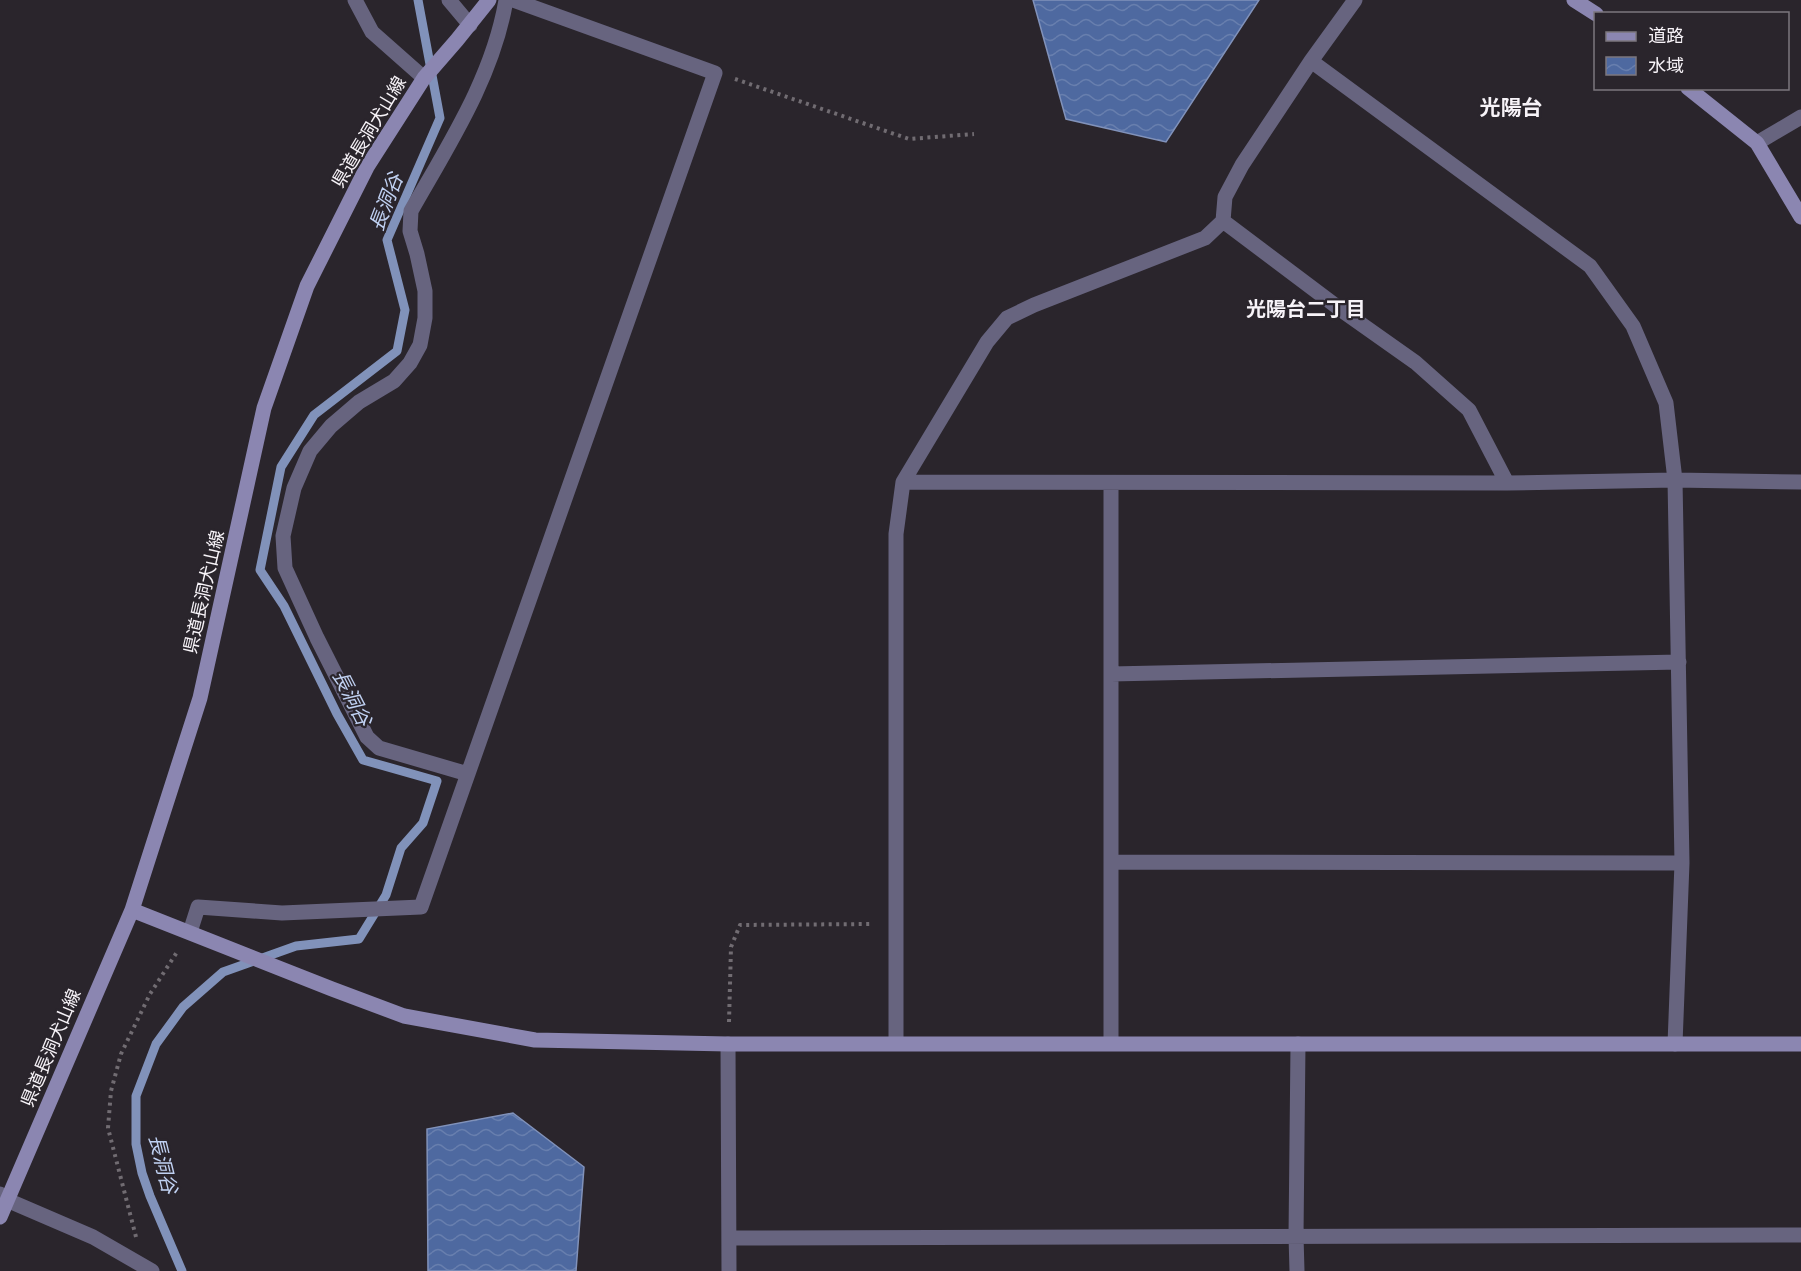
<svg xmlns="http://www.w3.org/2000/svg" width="1801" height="1271" font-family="'Exo 2','Noto Sans JP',sans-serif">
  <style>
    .water { fill: url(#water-waves); stroke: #8192ba; stroke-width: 1.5 }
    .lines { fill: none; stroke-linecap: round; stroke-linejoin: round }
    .stream { stroke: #8192ba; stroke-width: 9 }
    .path { stroke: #716c72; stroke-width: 4; stroke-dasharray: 3 4.5; stroke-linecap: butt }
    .lane { stroke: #67647f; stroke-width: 15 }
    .street { stroke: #67647f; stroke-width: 15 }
    .secondary { stroke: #8b86b1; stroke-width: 15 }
    .labels { text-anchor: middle; stroke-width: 4.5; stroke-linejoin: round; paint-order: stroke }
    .street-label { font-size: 18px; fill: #f7f3f8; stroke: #2a252c }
    .water-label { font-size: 20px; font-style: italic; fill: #c0d1f2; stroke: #2a252c }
    .neighbourhood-label { font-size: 20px; font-weight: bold; fill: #f7f3f8; stroke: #2a252c }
    .quarter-label { font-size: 21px; font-weight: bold; fill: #f7f3f8; stroke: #2a252c }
  </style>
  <defs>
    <pattern id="water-waves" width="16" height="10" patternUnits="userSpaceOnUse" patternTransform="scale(1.5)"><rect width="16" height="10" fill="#4e69a0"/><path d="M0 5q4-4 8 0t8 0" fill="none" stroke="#687fae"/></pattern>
  </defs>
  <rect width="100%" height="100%" fill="#2a252c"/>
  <!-- water -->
  <path class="water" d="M1033,0H1259L1166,142L1066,119Z
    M513,1113L584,1167L576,1271H428L427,1129Z"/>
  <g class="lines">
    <!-- stream -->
    <path class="stream" d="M182,1271L150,1196L142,1173L136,1144V1096L156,1044L183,1007L223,972L296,946L359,939L386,895L401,848L423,823L437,781L363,760L337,714L284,606L260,570L281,467L314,415L397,351L405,310L387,240L440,118L418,0"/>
    <!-- path -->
    <path class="path" d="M735,79L909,139L974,134
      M729,1022L731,947L740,925L873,924
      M136,1237L108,1128L111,1091L121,1054L150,994L177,952"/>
    <!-- lane -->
    <path class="lane" d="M355,0L372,32L424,78"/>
    <!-- street -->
    <path class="street" d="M449,0L470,25
      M1311,61L1590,266L1633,326L1666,403L1675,480L1682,863L1675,1044
      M1757,143L1801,117
      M1223,221L1340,309L1415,362L1469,410L1507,483
      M903,482L1507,483L1675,480L1801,482
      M1111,483V1043
      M1111,674L1679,662
      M468,774L379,748L367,737L317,638L285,568L283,536L294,488L310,451L331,426L359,402L394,381L410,363L420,345L425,318V291L417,254L410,231L411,211C449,144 493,77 506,0
      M1111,862L1682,863
      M190,932L198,907L282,913L421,907L715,73L513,0
      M896,1043V534L903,482L987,342L1007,318L1034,305L1205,238L1223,221L1225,197L1242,165L1311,61L1355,0
      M728,1044L729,1271
      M0,1194L7,1200L93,1237L152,1271
      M729,1238L1801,1235
      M1297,1271L1296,1236L1298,1044"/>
    <!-- secondary -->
    <path class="secondary" d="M1574,0L1596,14
      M1688,88L1757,143L1801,217
      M132,910L332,989L404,1016L535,1040L728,1044H1801
      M0,1217L132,910L200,698L264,408L307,286L367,167L424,78L457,40L489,0"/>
  </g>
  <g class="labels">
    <!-- street labels -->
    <g class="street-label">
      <text transform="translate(369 132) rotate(-59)" y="6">県道長洞犬山線</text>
      <text transform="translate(204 592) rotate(-77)" y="6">県道長洞犬山線</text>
      <text transform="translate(51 1048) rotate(-67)" y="6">県道長洞犬山線</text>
    </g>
    <!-- water labels -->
    <g class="water-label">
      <text transform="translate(386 202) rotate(-69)" y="7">長洞谷</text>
      <text transform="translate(352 698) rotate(63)" y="7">長洞谷</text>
      <text transform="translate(163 1164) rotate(76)" y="7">長洞谷</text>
    </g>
    <!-- neighbourhood labels -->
    <g class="neighbourhood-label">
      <text x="1306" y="316">光陽台二丁目</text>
    </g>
    <!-- quarter labels -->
    <g class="quarter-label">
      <text x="1511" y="115">光陽台</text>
    </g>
  </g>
  <!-- legend -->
  <rect x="1594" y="12" width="195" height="78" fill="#2a252c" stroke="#7c777e" stroke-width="1.5"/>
  <rect x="1606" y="32" width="30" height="9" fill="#8b86b1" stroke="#7c777e" stroke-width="1.5"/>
  <text x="1648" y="42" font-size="18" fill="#f7f3f8">道路</text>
  <rect x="1606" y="57" width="30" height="18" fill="url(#water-waves)" stroke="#7c777e" stroke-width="1.5"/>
  <text x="1648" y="72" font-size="18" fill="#f7f3f8">水域</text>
</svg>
